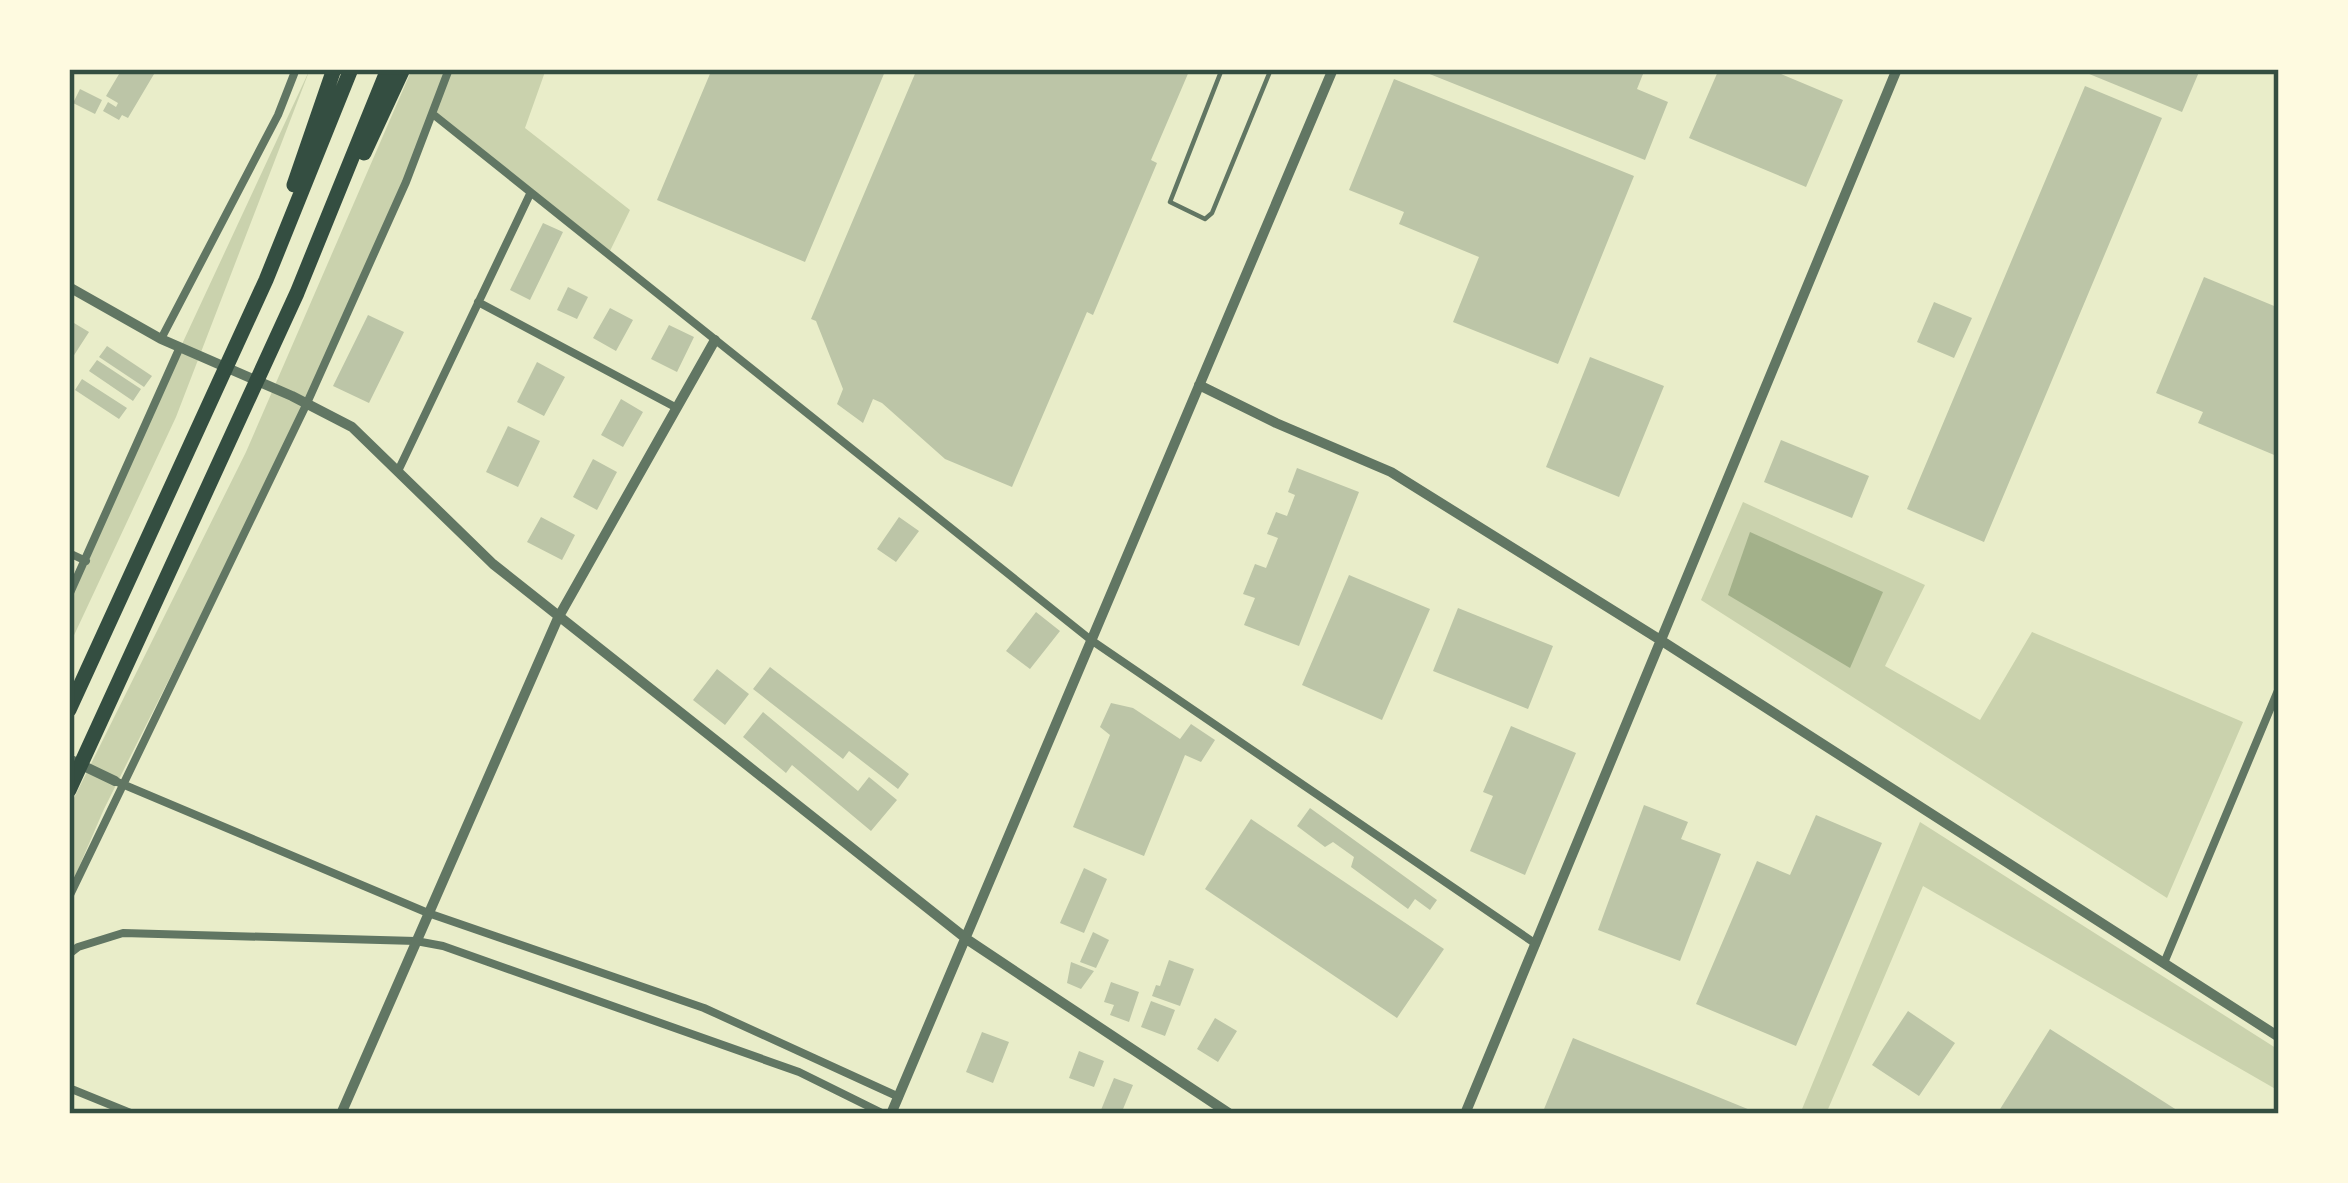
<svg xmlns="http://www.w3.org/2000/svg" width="2348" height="1183" font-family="Roboto,sans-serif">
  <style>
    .green { fill: #cad2ad }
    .water { fill: #a3b18a }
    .building { fill: #bcc5a7 }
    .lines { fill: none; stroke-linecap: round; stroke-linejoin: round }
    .service { stroke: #617663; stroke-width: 4.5 }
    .minor { stroke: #617663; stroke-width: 8 }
    .tertiary { stroke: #617663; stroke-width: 10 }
    .motorway { stroke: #344e41; stroke-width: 15 }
    .neatline { fill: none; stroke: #344e41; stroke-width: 4.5 }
  </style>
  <rect width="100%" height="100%" fill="#e9edc9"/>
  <!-- green -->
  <path class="green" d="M310,69L176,417L69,646V587Z
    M412,69H546L525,128L630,210L608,255L434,114L288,442L104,809L69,890V808L246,452Z
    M1743,502L1925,585L1885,666L1980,720L2032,632L2243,722L2167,898L1701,600Z
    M1920,822L2279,1050V1091L1923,886L1826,1114H1800Z"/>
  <!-- water -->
  <path class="water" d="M1750,532L1883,592L1850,668L1728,595Z"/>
  <!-- building -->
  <path class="building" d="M122,69H157L128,118L122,115L119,120L103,111L108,102L116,107L118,103L106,96Z
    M712,69H886L805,262L657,200Z
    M917,69H1190L1151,160L1157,163L1093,315L1087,312L1012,487L945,459L882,403L873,399L863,423L837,404L843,389L816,321L811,319Z
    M1417,69H1645L1637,89L1668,102L1645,160Z
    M1719,69H1769L1843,100L1806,187L1689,138Z
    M2077,69H2193L2199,72L2182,112Z
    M1394,79L1634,176L1558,364L1453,322L1479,257L1399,224L1404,212L1349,190Z
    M2085,86L2162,118L1984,542L1907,509Z
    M80,89L102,100L95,114L73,103Z
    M543,223L563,232L530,300L510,290Z
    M2204,277L2279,308V457L2198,423L2203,412L2156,393Z
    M568,287L588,297L577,319L557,310Z
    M1934,302L1972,318L1954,358L1917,342Z
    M610,308L633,320L616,351L593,338Z
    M368,315L404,332L369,403L333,386Z
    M69,320L89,332L69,363Z
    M669,325L694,337L677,372L651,359Z
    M107,346L152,376L144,387L99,357Z
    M1590,357L1664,386L1619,497L1546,467Z
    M97,360L141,389L133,401L89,371Z
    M537,362L565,377L544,416L517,402Z
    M82,379L127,408L119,419L75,390Z
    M621,399L643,412L623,447L601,435Z
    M508,426L540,441L518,487L486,472Z
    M1781,440L1869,476L1852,518L1764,482Z
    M593,459L617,472L597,510L573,497Z
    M1297,468L1359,492L1299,646L1244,625L1255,598L1243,594L1255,564L1266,568L1278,538L1267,534L1276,512L1287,516L1295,495L1288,492Z
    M541,517L575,535L562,560L527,542Z
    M899,517L919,531L896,562L877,549Z
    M1349,575L1430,609L1382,720L1302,685Z
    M1458,608L1553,646L1528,709L1433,671Z
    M1036,612L1060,631L1030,669L1006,651Z
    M770,667L909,774L898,789L849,751L843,759L753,689Z
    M717,669L749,694L725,725L693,700Z
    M1111,703L1133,708L1180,739L1191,724L1215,740L1201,762L1185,755L1144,856L1073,827L1110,735L1100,727Z
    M763,712L858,791L869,777L897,800L871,831L792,765L786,773L743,737Z
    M1511,726L1576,753L1525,875L1470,851L1493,796L1483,792Z
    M1644,805L1688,822L1681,839L1721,854L1680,961L1598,930Z
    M1310,808L1437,900L1430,910L1415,899L1408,909L1351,867L1354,857L1333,842L1325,847L1297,826Z
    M1816,815L1882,843L1796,1046L1696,1004L1757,861L1790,875Z
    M1251,819L1444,949L1397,1018L1205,889Z
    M1084,868L1107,879L1084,933L1060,923Z
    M1093,932L1109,940L1096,968L1080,962Z
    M1169,960L1194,969L1180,1006L1152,996L1156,985L1160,986Z
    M1071,962L1094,971L1081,989L1067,983Z
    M1111,982L1139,992L1129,1022L1110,1015L1114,1005L1104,1002Z
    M1151,1001L1175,1010L1165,1036L1141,1027Z
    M1908,1011L1955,1043L1919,1096L1872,1065Z
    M1215,1018L1237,1031L1218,1062L1197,1049Z
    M2050,1029L2183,1114H1997Z
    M982,1032L1009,1042L993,1083L966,1072Z
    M1573,1038L1760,1114H1542Z
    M1079,1051L1104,1061L1094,1087L1069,1078Z
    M1114,1078L1133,1085L1121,1114L1101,1110Z"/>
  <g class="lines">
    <!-- service -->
    <path class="service" d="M1222,69L1170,202L1205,219L1212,213L1271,69"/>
    <!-- minor -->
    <path class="minor" d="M434,115L1091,640L1536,944
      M478,302L675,407
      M161,339L278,115L296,69
      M399,469L530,194
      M69,553L86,561
      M69,595L180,347
      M115,781L428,913L704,1008L899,1097
      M69,897L307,403L406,182L449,69
      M69,954L78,947L123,933L416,941L443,946L799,1072L884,1114
      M2164,963L2279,688
      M69,1088L133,1114"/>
    <!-- tertiary -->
    <path class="tertiary" d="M69,287L161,339L292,396L352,427L493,564L968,940L1230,1114
      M1199,385L1276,423L1391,472L1662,641L2279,1037
      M69,759L115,781
      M341,1114L558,618L715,340
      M891,1114L1333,69
      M1465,1114L1897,69"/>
    <!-- motorway -->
    <path class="motorway" d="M364,153L403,69
      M294,185L334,69
      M69,710L266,280L351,69
      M69,790L297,293L388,69"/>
  </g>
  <!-- border -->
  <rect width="2348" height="1183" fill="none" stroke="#fefae0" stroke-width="144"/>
  <rect x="72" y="72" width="2204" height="1039" class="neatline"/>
</svg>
